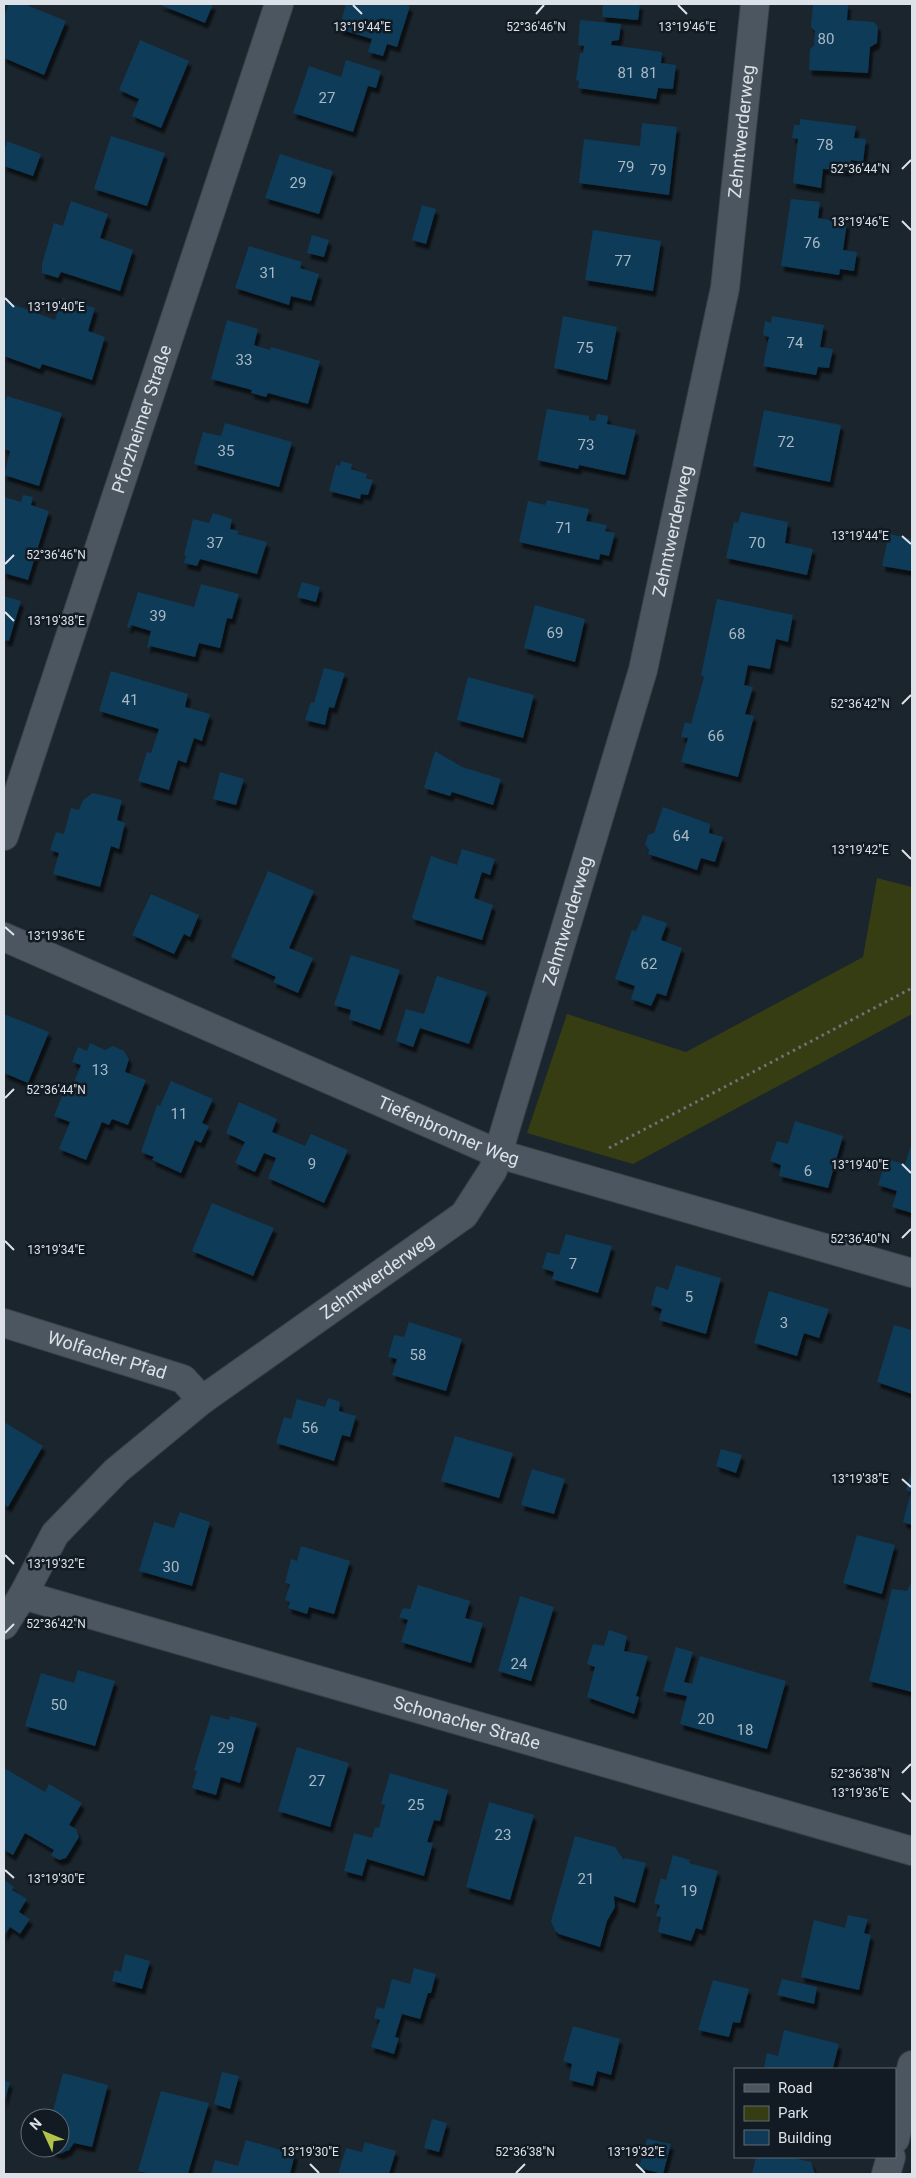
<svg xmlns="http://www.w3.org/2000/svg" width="916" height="2178" font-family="Roboto,sans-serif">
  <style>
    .green { fill: #373d12 }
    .building { fill: #113a58; filter: url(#shadow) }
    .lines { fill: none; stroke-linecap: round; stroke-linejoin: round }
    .minor-casing { stroke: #394148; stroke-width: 30 }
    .path { stroke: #6b747b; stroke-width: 3; stroke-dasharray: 2.5 4; stroke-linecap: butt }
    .minor { stroke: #4b5660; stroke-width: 28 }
    .ticks { fill: none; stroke: #dce2e8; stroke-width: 2 }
    .labels { text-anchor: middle; stroke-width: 5; stroke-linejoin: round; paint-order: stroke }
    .number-label { font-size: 15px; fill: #a9b8c4 }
    .street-label { font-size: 18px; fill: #dce2e8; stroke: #121b23 }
    .ticks-label { font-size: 12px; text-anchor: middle; fill: #dce2e8; stroke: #121b23; stroke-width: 5; stroke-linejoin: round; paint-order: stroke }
  </style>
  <defs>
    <filter id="shadow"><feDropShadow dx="3" dy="5.5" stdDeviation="1" flood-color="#0009"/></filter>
  </defs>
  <rect width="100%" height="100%" fill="#1b252d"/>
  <!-- green -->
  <path class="green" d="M877,878L912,887V1014L633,1164L527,1133L567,1014L686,1052L863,957Z"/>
  <!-- building -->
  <path class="building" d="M9,4H24L66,21L44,75L4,58V16Z
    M158,4H213L205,23Z
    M346,4H401L410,6L397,47L387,44L383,56L368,52L372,39L339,29Z
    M603,4H640L638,20L602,17Z
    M813,4H848L847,20L874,22L878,27L877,43L870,47L868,73L809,70L810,49L814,46L815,31L811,27Z
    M580,20L621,24L619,40L612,41L611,45L662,52L661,63L676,65L673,89L658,88L656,99L578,88L579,81L576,80L580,53H583L584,46L578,45Z
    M140,40L189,61L161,128L132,116L139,99L119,90Z
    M346,60L381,71L376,88L368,86L353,132L293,113L309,66L341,77Z
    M800,119L856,126L854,138L866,139L863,162L851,160L850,171L823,169L821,188L793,183L798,139L792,138L794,125H800Z
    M642,123L677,127L669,195L579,183L584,139L640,146Z
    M111,136L165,153L147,206L94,189Z
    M7,141L41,154L33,176L4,166V146L6,147Z
    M280,154L333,171L319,214L265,198Z
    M791,199L820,202L818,218L847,223L843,250L857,252L854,271L840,269L839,275L781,266Z
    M71,201L108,214L100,238L133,250L120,291L61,272L58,278L42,273V264L54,223L63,226Z
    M422,205L436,209L426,244L412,240Z
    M593,230L661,241L653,291L585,280Z
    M312,235L329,240L324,257L307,253Z
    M249,246L302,262L300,268L319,274L311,301L291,296L289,305L235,288Z
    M62,298L95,308L88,331L105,337L92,380L42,364L40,369L4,356V301L55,320Z
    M563,316L617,327L607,380L554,368Z
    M772,316L824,325L820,347L833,349L829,368L818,367L816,375L763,366L769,337L763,335L765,321L771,323Z
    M227,320L258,329L254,345L270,350L271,347L320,361L308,404L268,393L266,397L251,393L252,390L211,379Z
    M7,396L62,413L39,486L4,475L10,451L4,449V405Z
    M547,409L589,416V420L595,421L597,414L608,416L607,424L636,430L625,475L579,465L578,469L537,460Z
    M764,410L841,425L830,482L753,466Z
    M225,423L292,442L279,487L194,464L203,432L221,436Z
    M341,461L352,464L351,469L367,474L366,478L373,480L368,495L361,494L360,499L329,491L336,465L340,466Z
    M23,495L33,497L31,505L49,511L28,580L4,573V497L21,502Z
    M547,500L589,509L586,521L607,525L605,531L615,533L609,556L600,554L599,560L519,542L528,501L545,505Z
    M741,512L788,522L785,543L813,549L807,575L726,558L734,522L738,523Z
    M213,513L232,519L230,529L239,531L237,534L267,542L257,574L200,559L197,566L184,563L186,556L184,555L193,519L209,523Z
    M889,534L912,539V571L882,566Z
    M302,582L320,587L316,602L297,597Z
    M201,584L239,594L232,619L227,618L220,648L199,643L195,657L150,646L149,648L147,647L151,631L131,625L130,628L127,627L138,592L194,607Z
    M4,596L21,601L9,641L4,640Z
    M717,599L793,615L788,642L776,639L770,669L748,665L744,685L753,687L745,714L754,716L738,777L681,762L688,738L681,737L685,722L691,724L704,677L701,675Z
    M535,605L585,619L575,662L524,648Z
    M324,668L345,673L334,708L329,707L325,725L305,720L311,702L314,703Z
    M111,671L188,694L185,707L210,714L202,741L194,738L186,763L178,760L169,790L138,781L147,752L151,753L159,729L99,711Z
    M468,677L534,695L523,738L457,720Z
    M435,751L462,767L501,779L493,805L452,792L450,796L424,788Z
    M220,772L244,779L236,805L213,799Z
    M93,793L122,800L117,820L125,823L119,849L111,846L100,887L53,874L59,853L50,850L56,832L64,834L71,808L79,810L83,800Z
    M663,807L710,824L709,833L723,837L715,862L701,858L697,870L648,854L649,850L645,844L648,835L654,833Z
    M462,849L495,859L490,875L482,872L474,898L493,905L482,940L413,919L412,917L431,856L457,865Z
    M268,871L314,891L289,948L313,958L298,993L273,982L276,977L231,957Z
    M151,894L199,915L190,937L184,934L174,954L132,935Z
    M643,915L667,923L661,940L682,948L666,996L657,993L651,1006L631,999L635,986L615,979L632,930L636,931Z
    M351,955L400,970L380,1030L349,1019L351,1010L334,1005Z
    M437,976L487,992L469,1044L420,1028L413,1047L396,1041L406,1009L424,1014Z
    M4,1014L49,1032L28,1083L4,1073Z
    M90,1043L105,1050L113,1046L124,1051L129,1059L125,1072L146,1080L128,1125L112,1119L109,1125L102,1122L86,1160L59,1149L70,1122L54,1116L67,1084L72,1087L81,1065L72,1062L78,1047L87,1051Z
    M171,1081L213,1099L202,1123L209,1126L201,1143L195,1140L181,1173L152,1160L154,1157L141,1152L157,1105L160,1106Z
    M239,1102L277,1119L272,1132L305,1146L311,1134L348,1150L324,1203L268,1178L276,1158L264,1153L255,1172L235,1163L245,1142L226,1133Z
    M795,1121L843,1136L828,1188L779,1176L781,1165L770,1161L777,1141L788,1144Z
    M912,1143V1213L892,1207L897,1191L878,1185L886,1159L905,1164Z
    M212,1203L274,1228L253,1276L192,1251Z
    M566,1234L612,1246L598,1293L552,1279L554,1272L542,1268L547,1252L559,1255Z
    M676,1265L721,1278L706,1334L659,1320L662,1309L651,1305L656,1286L668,1290Z
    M769,1291L829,1309L819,1338L804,1333L797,1356L754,1343Z
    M409,1322L462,1339L446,1391L392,1375L397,1359L388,1357L394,1335L404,1337Z
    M894,1325L912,1330V1394L877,1382Z
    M328,1398L340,1402L339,1411L356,1416L350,1437L342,1435L334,1461L276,1443L284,1417L291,1419L297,1399L325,1407Z
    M4,1422L43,1446L8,1507L4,1504Z
    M455,1436L513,1453L499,1498L441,1481Z
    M721,1449L742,1455L736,1473L716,1466Z
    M532,1469L565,1479L554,1514L521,1505Z
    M912,1470V1525L903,1522L911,1492L906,1490Z
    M180,1512L210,1522L192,1586L139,1571L154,1522L174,1528Z
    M857,1535L895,1545L882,1594L843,1583Z
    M301,1546L350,1561L334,1614L309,1607L307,1614L288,1608L290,1602L285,1600L290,1584L285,1583L291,1559L297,1561Z
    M912,1581V1692L869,1681L892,1589L907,1591Z
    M418,1585L470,1601L465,1618L483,1623L471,1663L401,1642L408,1620L399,1617L403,1608L410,1609Z
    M520,1596L554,1607L531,1681L498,1671Z
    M609,1630L627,1636L624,1651L648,1656L636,1696L639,1697L634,1714L587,1697L595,1667L587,1664L593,1644L604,1646Z
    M676,1647L693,1652L684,1682L692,1684L700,1656L786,1681L767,1749L680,1724L687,1696L663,1691Z
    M78,1670L115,1681L95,1746L25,1726L41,1673L74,1683Z
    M211,1715L229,1720L230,1716L257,1723L240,1783L221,1777L216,1795L192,1788L197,1771L194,1770Z
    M297,1747L349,1763L330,1827L278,1811Z
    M4,1768L45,1792L49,1784L82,1803L69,1825L76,1829L79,1837L66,1858L59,1860L51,1855L54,1850L25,1833L13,1855L4,1850Z
    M390,1773L448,1790L440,1821L434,1820L427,1842L433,1843L424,1876L367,1859L362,1876L344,1871L354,1833L372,1838L375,1827L379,1828L385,1805L381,1804Z
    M489,1802L534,1815L510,1900L466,1887Z
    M575,1836L615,1847L624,1860L625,1858L646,1863L635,1903L614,1896L615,1907L607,1921L600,1947L559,1934L555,1931L551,1921Z
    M673,1855L690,1860L689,1863L718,1871L702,1930L696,1928L691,1941L658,1932L661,1917L656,1916L660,1905L654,1903L661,1878L666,1880Z
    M4,1880L14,1887L12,1890L27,1899L19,1912L30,1919L20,1934L10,1927L4,1936Z
    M848,1915L868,1919L864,1933L871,1935L859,1990L801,1977L814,1920L845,1928Z
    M125,1954L150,1961L142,1989L112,1981L115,1970L121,1972Z
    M414,1968L436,1974L431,1993H428L420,2019L402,2014L395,2037L399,2038L394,2054L371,2047L380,2020L374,2018L377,2007L384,2009L392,1979L410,1984Z
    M782,1979L817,1987L814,2004L777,1995Z
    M713,1980L749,1989L740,2023L733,2022L729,2037L698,2030Z
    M573,2026L620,2039L611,2075L597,2071L593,2086L569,2080L572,2064L563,2061Z
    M784,2030L839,2044L833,2068L837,2069H773L764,2067L767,2053L778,2056Z
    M222,2072L239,2076L230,2109L214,2104Z
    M63,2073L108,2085L92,2147L74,2143L69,2150L59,2154L48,2148H60V2118H51Z
    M4,2081L10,2082L4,2103Z
    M161,2091L209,2103L188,2174H150L138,2171Z
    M432,2119L447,2123L439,2152L424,2148Z
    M647,2139L671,2144L663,2174L639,2168Z
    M246,2140L295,2154L290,2174H211L215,2160L238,2166Z
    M365,2142L396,2151L389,2174H338L346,2148L362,2152Z
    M756,2157H788L811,2162L815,2174H752Z"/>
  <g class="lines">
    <defs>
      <g id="minor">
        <path id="s1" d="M4,836L279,4"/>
        <path id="s2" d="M4,937L499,1154L912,1273"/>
        <path id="s3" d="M4,1323L183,1379L202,1400"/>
        <path id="s4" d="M23,1595L912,1851"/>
        <path id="s5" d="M4,1625L23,1595L55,1534L116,1471L202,1400L464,1215L493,1170L643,670L725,288L755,4"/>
        <path d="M895,2139L912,2065"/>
        <path d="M886,2174L891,2157"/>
      </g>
    </defs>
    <!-- minor casing -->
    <use href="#minor" class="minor-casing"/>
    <!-- path -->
    <path class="path" d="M609,1148L912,988"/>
    <!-- minor -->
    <use href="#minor" class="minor"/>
  </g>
  <!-- ticks -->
  <path class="ticks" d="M353,5L362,14M678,5L687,14M536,14L544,5M902,169L911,160M902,221L911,230M5,298L14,307M902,536L911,544M5,564L14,555M5,612L14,621M902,704L911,695M902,850L911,859M5,927L14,935M5,1098L14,1089M902,1164L911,1173M902,1238L911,1229M5,1241L14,1250M902,1479L911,1487M5,1555L14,1564M5,1633L14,1624M902,1773L911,1764M902,1793L911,1802M5,1870L14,1878M310,2164L319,2173M636,2164L645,2173M516,2173L525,2164"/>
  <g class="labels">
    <!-- number labels -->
    <g class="number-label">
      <text x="826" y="44">80</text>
      <text x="626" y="78">81</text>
      <text x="649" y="78">81</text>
      <text x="327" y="103">27</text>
      <text x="825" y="150">78</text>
      <text x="626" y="172">79</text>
      <text x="658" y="175">79</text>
      <text x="298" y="188">29</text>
      <text x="812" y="248">76</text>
      <text x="623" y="266">77</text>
      <text x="268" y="278">31</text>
      <text x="795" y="348">74</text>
      <text x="585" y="353">75</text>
      <text x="244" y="365">33</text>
      <text x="786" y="447">72</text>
      <text x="586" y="450">73</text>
      <text x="226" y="456">35</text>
      <text x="564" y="533">71</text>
      <text x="215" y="548">37</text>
      <text x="757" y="548">70</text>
      <text x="158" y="621">39</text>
      <text x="555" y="638">69</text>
      <text x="737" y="639">68</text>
      <text x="130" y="705">41</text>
      <text x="716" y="741">66</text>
      <text x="681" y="841">64</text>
      <text x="649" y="969">62</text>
      <text x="100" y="1075">13</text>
      <text x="179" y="1119">11</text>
      <text x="312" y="1169">9</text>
      <text x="808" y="1176">6</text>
      <text x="573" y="1269">7</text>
      <text x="689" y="1302">5</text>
      <text x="784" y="1328">3</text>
      <text x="418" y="1360">58</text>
      <text x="310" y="1433">56</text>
      <text x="171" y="1572">30</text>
      <text x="519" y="1669">24</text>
      <text x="59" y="1710">50</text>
      <text x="706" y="1724">20</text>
      <text x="745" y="1735">18</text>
      <text x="226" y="1753">29</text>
      <text x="317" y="1786">27</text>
      <text x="416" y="1810">25</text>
      <text x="503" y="1840">23</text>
      <text x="586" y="1884">21</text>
      <text x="689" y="1896">19</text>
    </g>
    <!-- street labels -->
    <g class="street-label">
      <text dy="6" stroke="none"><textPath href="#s5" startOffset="1748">Zehntwerderweg</textPath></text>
      <text dy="6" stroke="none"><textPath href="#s1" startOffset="439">Pforzheimer Straße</textPath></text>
      <text dy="6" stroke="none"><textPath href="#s5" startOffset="1342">Zehntwerderweg</textPath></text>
      <text dy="6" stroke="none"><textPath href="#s5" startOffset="938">Zehntwerderweg</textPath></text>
      <text dy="6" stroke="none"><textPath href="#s2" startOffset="485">Tiefenbronner Weg</textPath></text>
      <text dy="6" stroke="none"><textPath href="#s5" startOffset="518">Zehntwerderweg</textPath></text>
      <text dy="6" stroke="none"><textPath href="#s3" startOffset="108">Wolfacher Pfad</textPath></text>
      <text dy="6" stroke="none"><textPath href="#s4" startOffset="462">Schonacher Straße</textPath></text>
    </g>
  </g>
  <g class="ticks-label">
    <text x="362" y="31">13°19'44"E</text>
    <text x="687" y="31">13°19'46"E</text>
    <text x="536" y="31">52°36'46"N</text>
    <text x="860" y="173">52°36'44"N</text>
    <text x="860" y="226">13°19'46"E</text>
    <text x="56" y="311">13°19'40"E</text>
    <text x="860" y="540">13°19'44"E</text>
    <text x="56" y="559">52°36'46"N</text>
    <text x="56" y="625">13°19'38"E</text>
    <text x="860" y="708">52°36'42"N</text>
    <text x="860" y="854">13°19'42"E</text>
    <text x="56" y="940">13°19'36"E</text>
    <text x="56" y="1094">52°36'44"N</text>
    <text x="860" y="1169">13°19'40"E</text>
    <text x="860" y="1243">52°36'40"N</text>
    <text x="56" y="1254">13°19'34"E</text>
    <text x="860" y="1483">13°19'38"E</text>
    <text x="56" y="1568">13°19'32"E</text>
    <text x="56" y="1628">52°36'42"N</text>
    <text x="860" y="1778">52°36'38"N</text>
    <text x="860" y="1797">13°19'36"E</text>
    <text x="56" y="1883">13°19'30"E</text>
    <text x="525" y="2156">52°36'38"N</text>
    <text x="310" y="2156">13°19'30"E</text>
    <text x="636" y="2156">13°19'32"E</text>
  </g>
  <!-- border -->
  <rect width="916" height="2178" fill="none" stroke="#dce2e8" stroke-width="10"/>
  <!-- legend -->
  <rect x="734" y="2068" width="162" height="90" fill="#121b23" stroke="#636b72"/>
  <rect x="744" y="2084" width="25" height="8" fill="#4b5660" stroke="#636b72"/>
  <text x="778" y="2093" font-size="15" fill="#dce2e8">Road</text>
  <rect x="744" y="2106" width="25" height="15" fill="#373d12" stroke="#636b72"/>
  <text x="778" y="2118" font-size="15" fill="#dce2e8">Park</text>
  <rect x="744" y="2130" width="25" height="15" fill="#113a58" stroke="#636b72"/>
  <text x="778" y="2143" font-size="15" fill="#dce2e8">Building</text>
  <!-- north arrow -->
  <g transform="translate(45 2133) rotate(314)"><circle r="24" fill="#121b23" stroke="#636b72"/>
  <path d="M0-4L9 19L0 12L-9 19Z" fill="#b2c24b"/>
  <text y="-8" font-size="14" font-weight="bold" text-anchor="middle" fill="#dce2e8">N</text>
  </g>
</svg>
